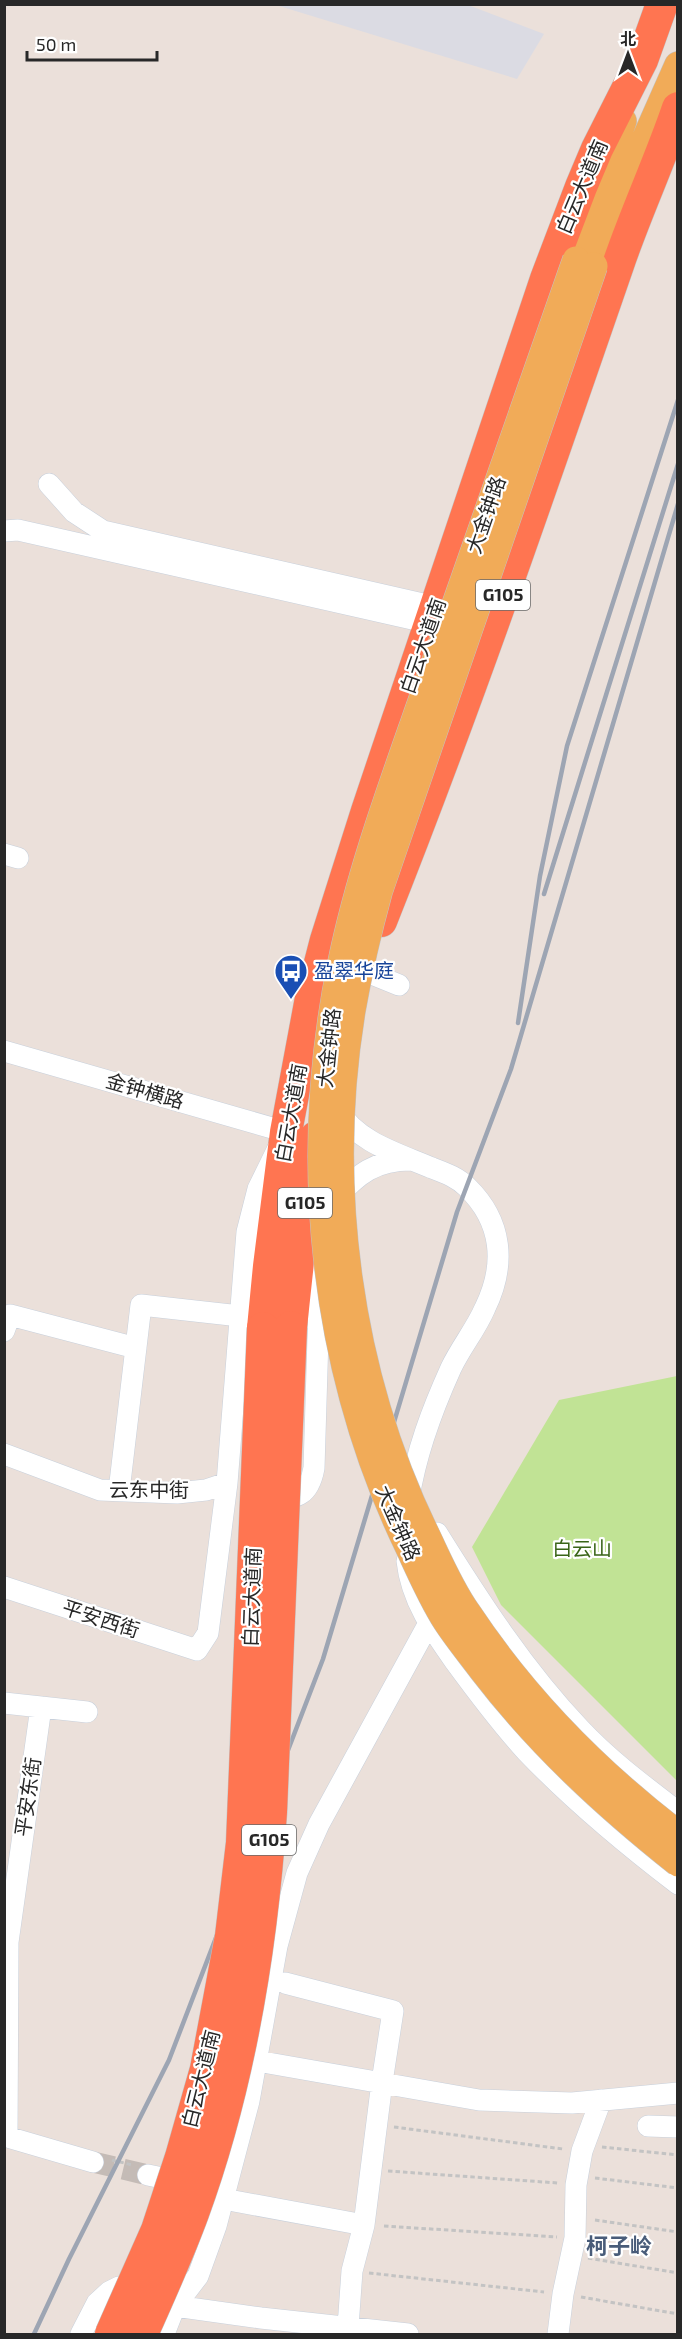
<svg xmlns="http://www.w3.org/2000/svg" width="682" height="2339" font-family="'Exo 2','Noto Sans SC',sans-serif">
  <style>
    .industrial { fill: #dbdbe3 }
    .green { fill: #c1e395 }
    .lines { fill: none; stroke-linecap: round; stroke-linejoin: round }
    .minor-tunnel { stroke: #c4bbb6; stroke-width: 21; stroke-dasharray: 21 10; stroke-linecap: butt }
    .minor-casing { stroke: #c8d0db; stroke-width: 22 }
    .major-casing { stroke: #c3c3c3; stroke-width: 28 }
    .highway-casing { stroke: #c3c3c3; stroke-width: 33 }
    .path { stroke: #c3c3c3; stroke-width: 3; stroke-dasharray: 4.5 3; stroke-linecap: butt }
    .minor { stroke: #fff; stroke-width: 21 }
    .major { stroke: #f1ab58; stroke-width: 27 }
    .highway { stroke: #ff7551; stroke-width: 32 }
    .rail { stroke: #9da5b3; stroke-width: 4.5 }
    .major-bridge-casing { stroke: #c3c3c3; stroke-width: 28; stroke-linecap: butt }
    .highway-bridge-casing { stroke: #c3c3c3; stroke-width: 33; stroke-linecap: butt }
    .major-bridge { stroke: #f1ab58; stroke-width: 27 }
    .highway-bridge { stroke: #ff7551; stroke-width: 32 }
    .labels { text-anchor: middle; stroke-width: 4.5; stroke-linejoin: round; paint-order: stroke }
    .shield { fill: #fff; stroke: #686868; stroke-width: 1.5 }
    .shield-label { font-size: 18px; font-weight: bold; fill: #282828 }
    .street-label { font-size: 20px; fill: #282828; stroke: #fff }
    .transit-label { font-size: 20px; fill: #164399; stroke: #fff; text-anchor: start }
    .park-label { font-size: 20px; fill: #3a6519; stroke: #fff }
    .quarter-label { font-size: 22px; font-weight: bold; fill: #495c79; stroke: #fff }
  </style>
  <rect width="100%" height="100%" fill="#ebe0da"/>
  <!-- industrial -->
  <path class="industrial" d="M276,5H468L544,34L517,79Z"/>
  <!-- green -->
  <path class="green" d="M677,1376H678L677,1781L501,1605L472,1547L559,1400Z"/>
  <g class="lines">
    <!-- minor-tunnel -->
    <path class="minor-tunnel" d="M93,2162L148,2175"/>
    <defs>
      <path id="minor" d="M49,484L74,512L103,531L436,607
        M4,531L18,530L430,623
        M4,854L18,858
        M362,970L399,985
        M4,1051L286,1132L258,1189L247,1232L227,1483L208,1633L197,1650L4,1587
        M337,1109C358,1143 397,1153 432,1168C445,1173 457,1177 467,1187C503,1222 506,1265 485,1308C476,1329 461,1347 451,1368C432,1410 416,1452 409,1498
        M335,1199C358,1174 375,1160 411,1160
        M4,1331L10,1315L136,1348
        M4,1454L100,1490L177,1493L206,1490L227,1483
        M119,1491L141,1305L240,1316
        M273,1500C298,1498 309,1495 314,1468L320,1271
        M437,1533C480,1602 524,1670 580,1729C609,1760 644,1786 678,1812
        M407,1561C411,1600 434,1632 456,1663C478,1693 501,1724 527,1752C571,1798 627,1845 678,1884
        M4,1703L87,1712
        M285,1983L393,2011L382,2082L364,2225L352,2271L348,2327
        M257,2061L479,2100L572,2103L678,2093
        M648,2126L678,2127
        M4,2136L93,2162
        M7,2137L8,1942L41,1707
        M148,2175L186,2183
        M234,2201L364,2225
        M81,2334L97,2303L109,2292L119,2287L137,2288L175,2306L261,2318L408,2334
        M164,2334L175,2306L198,2276L216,2226L249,2101L277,1946L297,1873L319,1824L429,1623
        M558,2334L563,2294L575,2238L576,2185L582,2151L601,2100"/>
      <path id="major" d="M576,260L623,121
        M594,266L620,196L678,65"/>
      <path id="highway" d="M381,921C467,705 542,485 618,265C636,212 660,161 678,108
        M291,1327L301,1234L316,1137
        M263,1328L269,1266L286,1132L311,998L326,940L367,811L546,279L581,187L597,149L642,60L662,4"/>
    </defs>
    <!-- minor casing -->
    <use href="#minor" class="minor-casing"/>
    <!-- major casing -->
    <use href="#major" class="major-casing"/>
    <!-- highway casing -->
    <use href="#highway" class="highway-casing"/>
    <!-- path -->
    <path class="path" d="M394,2127L563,2149
      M602,2147L678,2155
      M112,2160L132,2165
      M388,2171L558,2183
      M595,2178L678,2188
      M595,2220L678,2232
      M384,2226L557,2237
      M588,2258L678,2273
      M369,2273L544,2292
      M581,2297L678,2314"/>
    <!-- minor -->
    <use href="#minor" class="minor"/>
    <!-- major -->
    <use href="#major" class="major"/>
    <!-- highway -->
    <use href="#highway" class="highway"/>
    <!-- rail -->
    <path class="rail" d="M544,894L678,464
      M518,1023L540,876L567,746L678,400
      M34,2334L69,2259L169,2060L323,1659L457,1212L511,1069L678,504"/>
    <defs>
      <path id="major-bridge" d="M576,260C527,399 478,538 430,677C397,772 361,866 341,964C301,1160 322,1370 410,1550C421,1574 432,1599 446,1621C457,1638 471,1655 483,1671C539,1744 605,1805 678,1863
        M594,266L379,891C368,931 359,970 352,1010C323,1185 348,1373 425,1532C438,1559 450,1588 467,1612C524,1698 597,1772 678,1834"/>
      <path id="highway-bridge" d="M111,2334L157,2230L181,2157L206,2069L231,1936L242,1843L263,1328
        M142,2334C160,2294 178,2254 193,2213C239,2087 262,1946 271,1812L291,1327"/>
    </defs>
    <!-- major-bridge casing -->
    <use href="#major-bridge" class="major-bridge-casing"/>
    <!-- highway-bridge casing -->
    <use href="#highway-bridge" class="highway-bridge-casing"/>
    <!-- major-bridge -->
    <use href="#major-bridge" class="major-bridge"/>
    <!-- highway-bridge -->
    <use href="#highway-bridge" class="highway-bridge"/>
  </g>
  <!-- icons -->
  <defs>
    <symbol id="bus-pin" viewBox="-11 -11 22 30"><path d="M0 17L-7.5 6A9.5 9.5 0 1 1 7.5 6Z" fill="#1a4fb4" stroke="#fff"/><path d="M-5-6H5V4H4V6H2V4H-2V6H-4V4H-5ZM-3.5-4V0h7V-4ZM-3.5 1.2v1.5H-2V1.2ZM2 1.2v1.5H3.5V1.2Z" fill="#fff"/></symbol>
  </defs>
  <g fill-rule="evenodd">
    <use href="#bus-pin" x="272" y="952" width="38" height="52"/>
  </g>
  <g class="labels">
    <!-- shield labels -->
    <g class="shield">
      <rect x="476" y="580" width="54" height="30" rx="4.5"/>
      <rect x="278" y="1188" width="54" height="30" rx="4.5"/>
      <rect x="242" y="1825" width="54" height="30" rx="4.5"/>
    </g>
    <g class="shield-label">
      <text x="503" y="601">G105</text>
      <text x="305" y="1209">G105</text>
      <text x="269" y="1846">G105</text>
    </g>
    <!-- street labels -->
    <g class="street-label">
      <text transform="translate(582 187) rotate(-67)" y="7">白云大道南</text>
      <text transform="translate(486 515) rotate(-71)" y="7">大金钟路</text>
      <text transform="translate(423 646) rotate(-71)" y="7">白云大道南</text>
      <text transform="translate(329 1048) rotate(-84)" y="7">大金钟路</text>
      <text transform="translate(145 1091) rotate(16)" y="7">金钟横路</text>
      <text transform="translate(291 1113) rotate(-80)" y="7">白云大道南</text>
      <text x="149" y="1497">云东中街</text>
      <text transform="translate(398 1523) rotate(66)" y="7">大金钟路</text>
      <text transform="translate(252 1597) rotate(-88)" y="7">白云大道南</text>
      <text transform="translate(101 1619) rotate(18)" y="7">平安西街</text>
      <text transform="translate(28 1797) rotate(-82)" y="7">平安东街</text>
      <text transform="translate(201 2079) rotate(-76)" y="7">白云大道南</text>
    </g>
    <!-- transit labels -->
    <g class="transit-label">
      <text x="314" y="978">盈翠华庭</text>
    </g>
    <!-- park labels -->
    <g class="park-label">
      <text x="582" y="1556">白云山</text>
    </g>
    <!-- quarter labels -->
    <g class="quarter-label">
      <text x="619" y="2254">柯子岭</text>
    </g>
  </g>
  <!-- border -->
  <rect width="682" height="2339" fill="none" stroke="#282828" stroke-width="12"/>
  <!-- north arrow -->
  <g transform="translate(628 54)" stroke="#ffffff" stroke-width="4.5" paint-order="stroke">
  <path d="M0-4.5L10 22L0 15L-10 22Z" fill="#282828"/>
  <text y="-9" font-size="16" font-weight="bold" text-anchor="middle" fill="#282828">北</text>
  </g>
  <!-- scale -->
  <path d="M27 51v9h130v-9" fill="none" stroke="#282828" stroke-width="3"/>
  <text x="36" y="51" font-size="18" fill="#282828" stroke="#ffffff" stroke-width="4.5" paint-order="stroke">50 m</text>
</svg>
